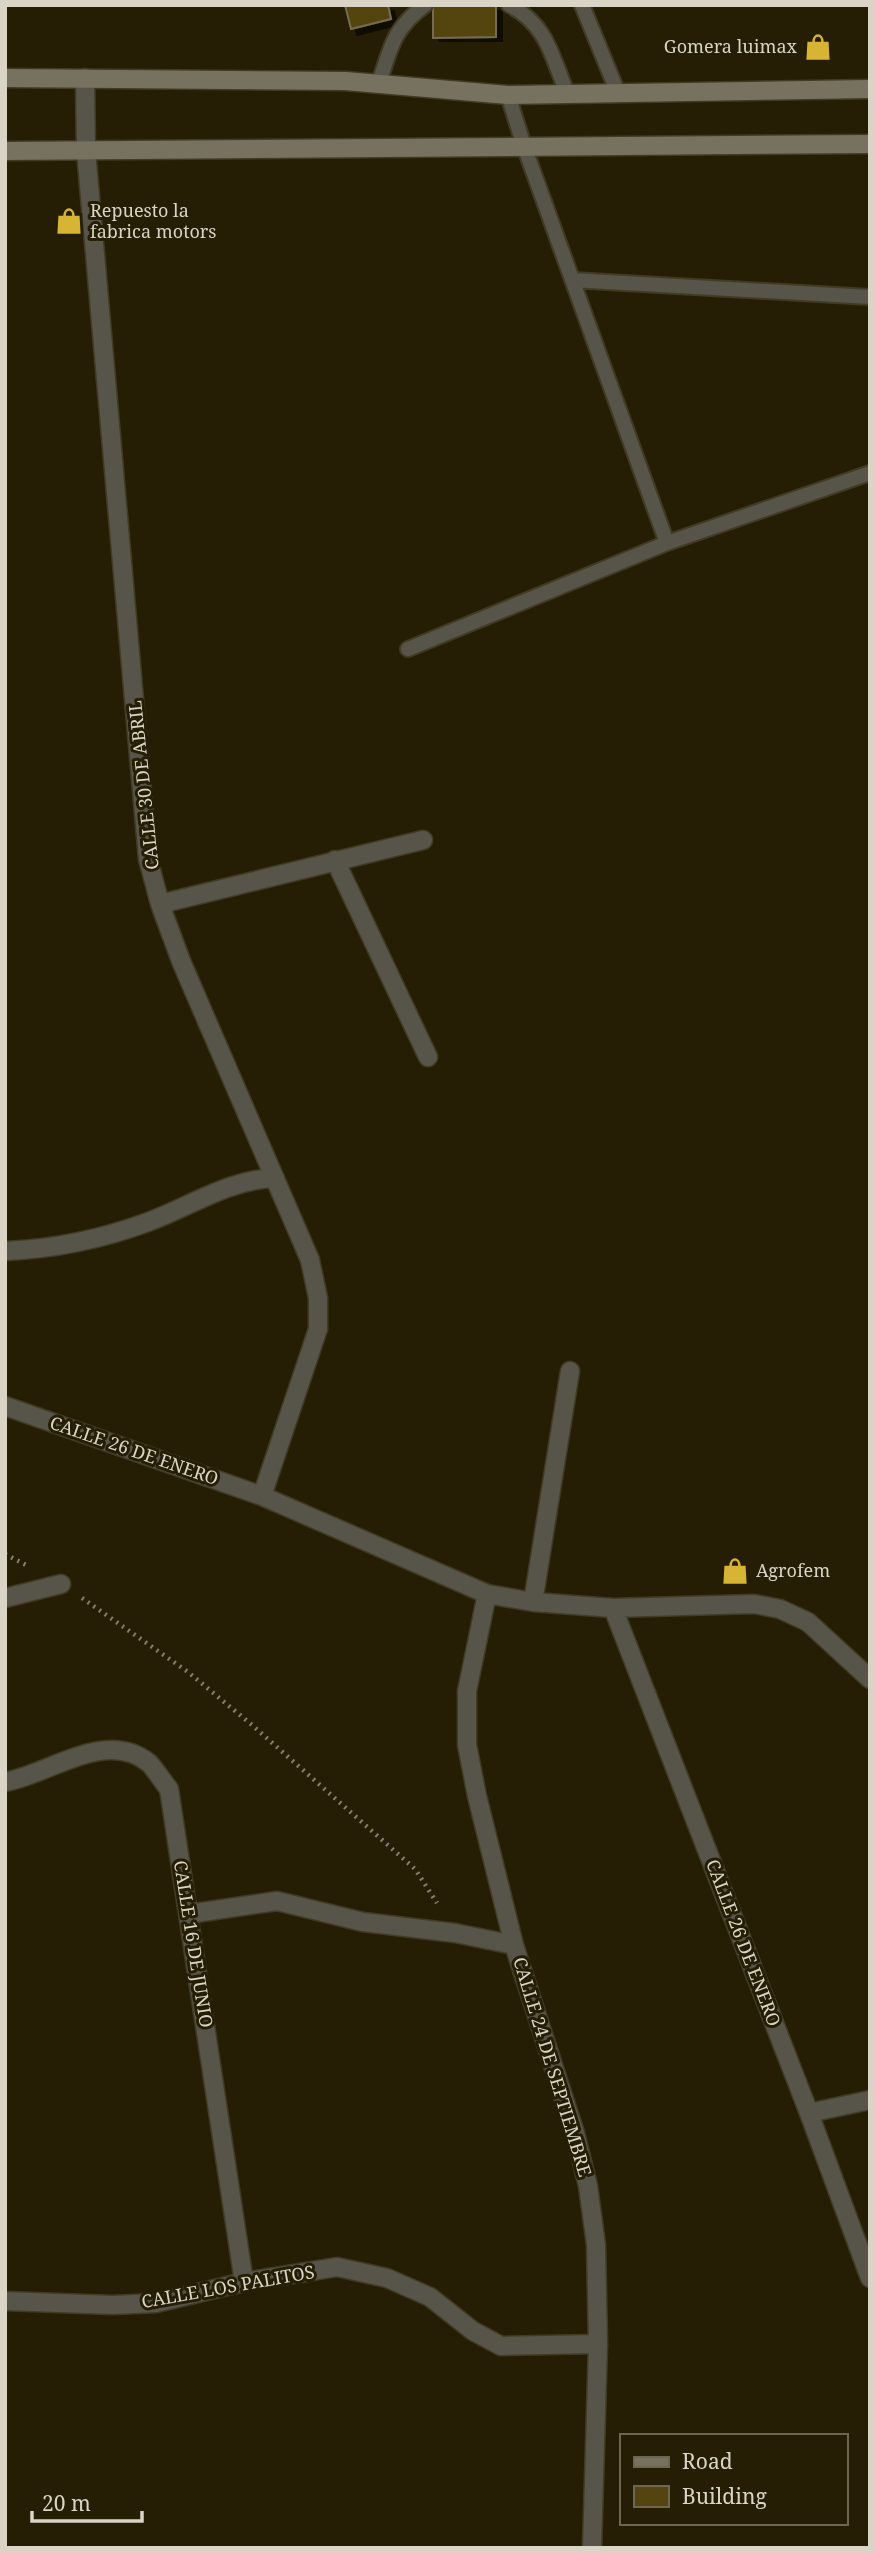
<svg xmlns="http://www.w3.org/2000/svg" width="875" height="2553" font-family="'Noto Serif',serif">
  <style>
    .building { fill: #534410; stroke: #756c52; stroke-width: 2; filter: url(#shadow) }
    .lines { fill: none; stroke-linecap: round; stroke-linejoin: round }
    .lane-casing { stroke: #423b24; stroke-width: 18 }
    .street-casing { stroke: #423b24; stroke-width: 21 }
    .secondary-casing { stroke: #423b24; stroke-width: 21 }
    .path { stroke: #857f6b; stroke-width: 4.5; stroke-dasharray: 2 5; stroke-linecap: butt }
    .lane { stroke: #575449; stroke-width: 14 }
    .street { stroke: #575449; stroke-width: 18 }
    .secondary { stroke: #777260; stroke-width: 18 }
    .labels { text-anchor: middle; stroke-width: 6; stroke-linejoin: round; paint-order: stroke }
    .poi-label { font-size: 18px; fill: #d9d4c6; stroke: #251e05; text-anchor: start }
    .street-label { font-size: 18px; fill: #d9d4c6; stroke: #251e05 }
  </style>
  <defs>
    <filter id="shadow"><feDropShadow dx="6" dy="6" stdDeviation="0" flood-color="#0009"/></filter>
  </defs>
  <rect width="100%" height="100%" fill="#251e05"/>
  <!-- building -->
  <path class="building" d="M345,5H388L391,19L351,29Z
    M433,5H496V37L433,38Z"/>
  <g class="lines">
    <defs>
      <path id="lane" d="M509,5C547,24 552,57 567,93
        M582,5L618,93
        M379,83C391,47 393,29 425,5
        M508,95L524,146L667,543
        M572,280L870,297
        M408,649L667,543L870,473"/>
      <path id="street" d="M85,78L86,151L148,859L160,904L181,961L310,1260L318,1298V1329L262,1496
        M335,860L428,1057
        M160,904L423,840
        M5,1251C54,1249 102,1239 148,1222C189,1207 230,1179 275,1178
        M5,1406L262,1496L487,1594L533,1602L613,1608L754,1604L780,1609L808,1622L870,1679
        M487,1594L467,1691V1745L477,1796L514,1945L575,2133L588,2186L596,2245L598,2344L592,2548
        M5,1598L61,1584
        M533,1602L570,1371
        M613,1608L809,2113L870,2278
        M5,1782C50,1774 106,1728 149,1763C156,1770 162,1781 169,1789L244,2282
        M188,1914L277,1901L363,1922L455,1933L514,1945
        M809,2113L870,2100
        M5,2301L113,2305L156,2303L244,2282L337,2267L387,2278L430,2297L473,2331L501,2346L598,2344"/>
      <path id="secondary" d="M5,78L345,81L508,95L870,89
        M5,151L870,144"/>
    </defs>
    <!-- lane casing -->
    <use href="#lane" class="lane-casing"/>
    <!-- street casing -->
    <use href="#street" class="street-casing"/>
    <!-- secondary casing -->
    <use href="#secondary" class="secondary-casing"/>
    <!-- path -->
    <path class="path" d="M5,1554L26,1565
      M82,1598L188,1672L252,1725L415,1869L437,1903"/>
    <!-- lane -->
    <use href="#lane" class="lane"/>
    <!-- street -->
    <use href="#street" class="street"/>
    <!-- secondary -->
    <use href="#secondary" class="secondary"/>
  </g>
  <!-- icons -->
  <defs>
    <symbol id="shop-bare" viewBox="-9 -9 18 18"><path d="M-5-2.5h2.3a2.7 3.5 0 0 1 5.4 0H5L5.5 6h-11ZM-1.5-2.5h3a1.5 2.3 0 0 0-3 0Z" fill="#d8b434" stroke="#251e05" stroke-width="2.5" paint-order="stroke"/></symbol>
  </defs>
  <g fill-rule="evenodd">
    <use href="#shop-bare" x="799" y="28" width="38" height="38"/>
    <use href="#shop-bare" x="50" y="202" width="38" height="38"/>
    <use href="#shop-bare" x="716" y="1552" width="38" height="38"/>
  </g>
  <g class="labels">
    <!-- poi labels -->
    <g class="poi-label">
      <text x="797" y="53" text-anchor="end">Gomera luimax</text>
      <text x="90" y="217">Repuesto la<tspan x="90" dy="21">fabrica motors</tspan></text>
      <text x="756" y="1577">Agrofem</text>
    </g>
    <!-- street labels -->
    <g class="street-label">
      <text transform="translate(144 785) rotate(-96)" y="6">CALLE 30 DE ABRIL</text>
      <text transform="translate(134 1451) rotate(19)" y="6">CALLE 26 DE ENERO</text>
      <text transform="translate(743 1943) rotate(69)" y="6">CALLE 26 DE ENERO</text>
      <text transform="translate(193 1944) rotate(81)" y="6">CALLE 16 DE JUNIO</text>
      <text transform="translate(552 2067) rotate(73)" y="6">CALLE 24 DE SEPTIEMBRE</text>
      <text transform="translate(228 2287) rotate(-10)" y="6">CALLE LOS PALITOS</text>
    </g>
  </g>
  <!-- border -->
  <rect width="875" height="2553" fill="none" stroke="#d9d4c6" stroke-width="14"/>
  <!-- legend -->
  <rect x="620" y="2434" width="228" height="91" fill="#251e05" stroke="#6d6752" stroke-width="2"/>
  <rect x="634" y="2457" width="35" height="10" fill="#777260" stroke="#6d6752" stroke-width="2"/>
  <text x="682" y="2469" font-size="21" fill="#d9d4c6">Road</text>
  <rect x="634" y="2486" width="35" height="21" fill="#534410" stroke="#6d6752" stroke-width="2"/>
  <text x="682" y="2504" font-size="21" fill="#d9d4c6">Building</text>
  <!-- scale -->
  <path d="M32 2511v10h110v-10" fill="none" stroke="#d9d4c6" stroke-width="3.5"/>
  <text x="42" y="2511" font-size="21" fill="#d9d4c6" stroke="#251e05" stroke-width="5" paint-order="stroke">20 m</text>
</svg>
